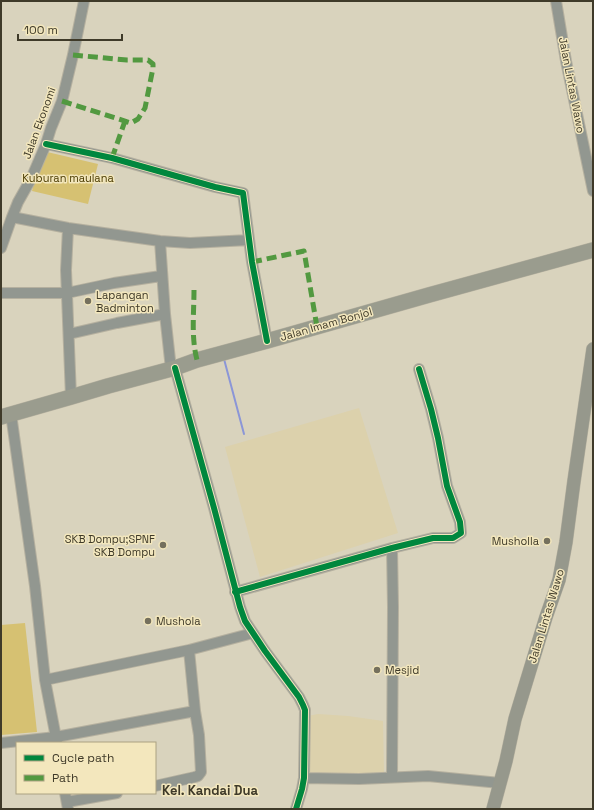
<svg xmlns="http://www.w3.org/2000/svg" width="594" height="810" font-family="'Space Grotesk',sans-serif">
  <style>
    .built { fill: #dcd1ac }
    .green { fill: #d6c172 }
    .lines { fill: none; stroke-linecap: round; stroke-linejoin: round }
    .stream { stroke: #8b96d7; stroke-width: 2 }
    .minor-casing { stroke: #b5b09f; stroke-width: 12 }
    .major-casing { stroke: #b5b09f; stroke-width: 14 }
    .highway-casing { stroke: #b5b09f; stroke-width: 16 }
    .minor { stroke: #929790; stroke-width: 10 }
    .major { stroke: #96988c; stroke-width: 13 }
    .highway { stroke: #9a9c8e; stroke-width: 15 }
    .quiet { stroke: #529940; stroke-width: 5; stroke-dasharray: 10 5; stroke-linecap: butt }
    .cycleway-casing { stroke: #f3e7bd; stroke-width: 8 }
    .cycleway { stroke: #00873e; stroke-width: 6 }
    .poi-dot { fill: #75705d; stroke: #f3e7bd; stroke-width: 1.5 }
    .labels { text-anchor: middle; stroke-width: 3; stroke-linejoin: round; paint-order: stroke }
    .street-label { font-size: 11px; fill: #3f3a29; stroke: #f3e7bd }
    .park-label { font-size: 11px; fill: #4a3b00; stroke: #f3e7bd }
    .poi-label { font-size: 11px; fill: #3f3a29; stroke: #f3e7bd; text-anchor: start }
    .quarter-label { font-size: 13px; font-weight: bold; fill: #3f3a29; stroke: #f3e7bd }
  </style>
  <rect width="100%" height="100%" fill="#d9d3bd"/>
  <!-- built -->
  <path class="built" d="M359,408L398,533L260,577L225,447Z
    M318,714L348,716L383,721L384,773L306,776L308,716Z"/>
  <!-- green -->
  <path class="green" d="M43,151L98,164L88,204L32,191Z
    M25,623L37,732L1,735V625Z"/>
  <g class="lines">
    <!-- stream -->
    <path class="stream" d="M224,359L244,434"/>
    <defs>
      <path id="minor" d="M556,1L566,61L593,191
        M46,144L112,158L215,187L243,193L252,262L267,341
        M12,217L68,228L160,241L190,243L249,240
        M68,228L66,270L71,397
        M160,241L165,314L171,369
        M1,248L12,217L18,202L31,179L46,144L51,128L62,101L73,55L84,1
        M1,293H67L114,283L161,276
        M69,334L117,323L165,314
        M175,368L214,508L240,607L245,621L265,651L299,697L303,705L305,710L304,778L302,789L296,809
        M11,414L35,586L45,680L57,743
        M392,548L393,607L392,777
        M235,592L392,548L433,538H453L461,533L460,522L447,486L438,438L431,409L419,369
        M45,680L189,650L253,633
        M1,743L56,737L195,711L189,650
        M304,778L359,779L428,776L500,783
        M155,786L195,777L198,776L201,772L199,735L195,711
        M65,793L68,809
        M67,802L117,793"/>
      <path id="major" d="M493,809L506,761L515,719L546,617L559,580L566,542L574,481L593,349"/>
      <path id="highway" d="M1,417L71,397L108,386L175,368L197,360L267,341L429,295L593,250"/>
    </defs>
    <!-- minor casing -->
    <use href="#minor" class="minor-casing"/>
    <!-- major casing -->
    <use href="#major" class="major-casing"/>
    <!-- highway casing -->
    <use href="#highway" class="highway-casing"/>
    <!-- minor -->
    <use href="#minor" class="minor"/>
    <!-- major -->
    <use href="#major" class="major"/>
    <!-- highway -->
    <use href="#highway" class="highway"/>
    <!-- quiet -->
    <path class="quiet" d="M62,101L131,123L138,119L145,108L153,68V64L148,60H127L73,55
      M112,158L125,121
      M252,262L304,251L317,327
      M194,290C194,313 191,337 197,360"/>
    <defs>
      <path id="cycleway" d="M46,144L112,158L215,187L243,193L252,262L267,341
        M175,368L214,508L240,607L245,621L265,651L299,697L303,705L305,710L304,778L302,789L296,809
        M235,592L392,548L433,538H453L461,533L460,522L447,486L438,438L431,409L419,369"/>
    </defs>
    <!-- cycleway casing -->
    <use href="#cycleway" class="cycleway-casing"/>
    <!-- cycleway -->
    <use href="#cycleway" class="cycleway"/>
  </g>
  <!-- markers -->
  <g class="poi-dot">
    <circle cx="88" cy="301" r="4"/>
    <circle cx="547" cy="541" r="4"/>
    <circle cx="163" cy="545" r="4"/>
    <circle cx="148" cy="621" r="4"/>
    <circle cx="377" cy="670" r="4"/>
  </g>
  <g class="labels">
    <!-- street labels -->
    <g class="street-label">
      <text transform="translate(572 85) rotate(79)" y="4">Jalan Lintas Wawo</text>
      <text transform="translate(39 123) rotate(-70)" y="4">Jalan Ekonomi</text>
      <text transform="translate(326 324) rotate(-16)" y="4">Jalan Imam Bonjol</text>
      <text transform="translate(546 616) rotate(-73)" y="4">Jalan Lintas Wawo</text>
    </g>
    <!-- park labels -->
    <g class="park-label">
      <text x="68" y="182">Kuburan maulana</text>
    </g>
    <!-- poi labels -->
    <g class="poi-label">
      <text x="96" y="299">Lapangan<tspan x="96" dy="13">Badminton</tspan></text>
      <text x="155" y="543" text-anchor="end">SKB Dompu;SPNF<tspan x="155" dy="13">SKB Dompu</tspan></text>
      <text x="539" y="545" text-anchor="end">Musholla</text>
      <text x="156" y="625">Mushola</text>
      <text x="385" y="674">Mesjid</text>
    </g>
    <!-- quarter labels -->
    <g class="quarter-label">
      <text x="210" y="795">Kel. Kandai Dua</text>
    </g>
  </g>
  <!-- border -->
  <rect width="594" height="810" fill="none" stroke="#3f3a29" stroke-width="4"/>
  <!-- legend -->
  <rect x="16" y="742" width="140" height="52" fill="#f3e7bd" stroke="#aba282"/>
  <rect x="24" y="755" width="20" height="6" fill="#00873e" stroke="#aba282"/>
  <text x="52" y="762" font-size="12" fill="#3f3a29">Cycle path</text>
  <rect x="24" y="775" width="20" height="6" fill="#529940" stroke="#aba282"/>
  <text x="52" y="782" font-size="12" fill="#3f3a29">Path</text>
  <!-- scale -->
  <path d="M18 34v6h104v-6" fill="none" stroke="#3f3a29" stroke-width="2"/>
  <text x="24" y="34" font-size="12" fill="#3f3a29" stroke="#f3e7bd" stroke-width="3" paint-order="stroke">100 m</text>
</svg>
